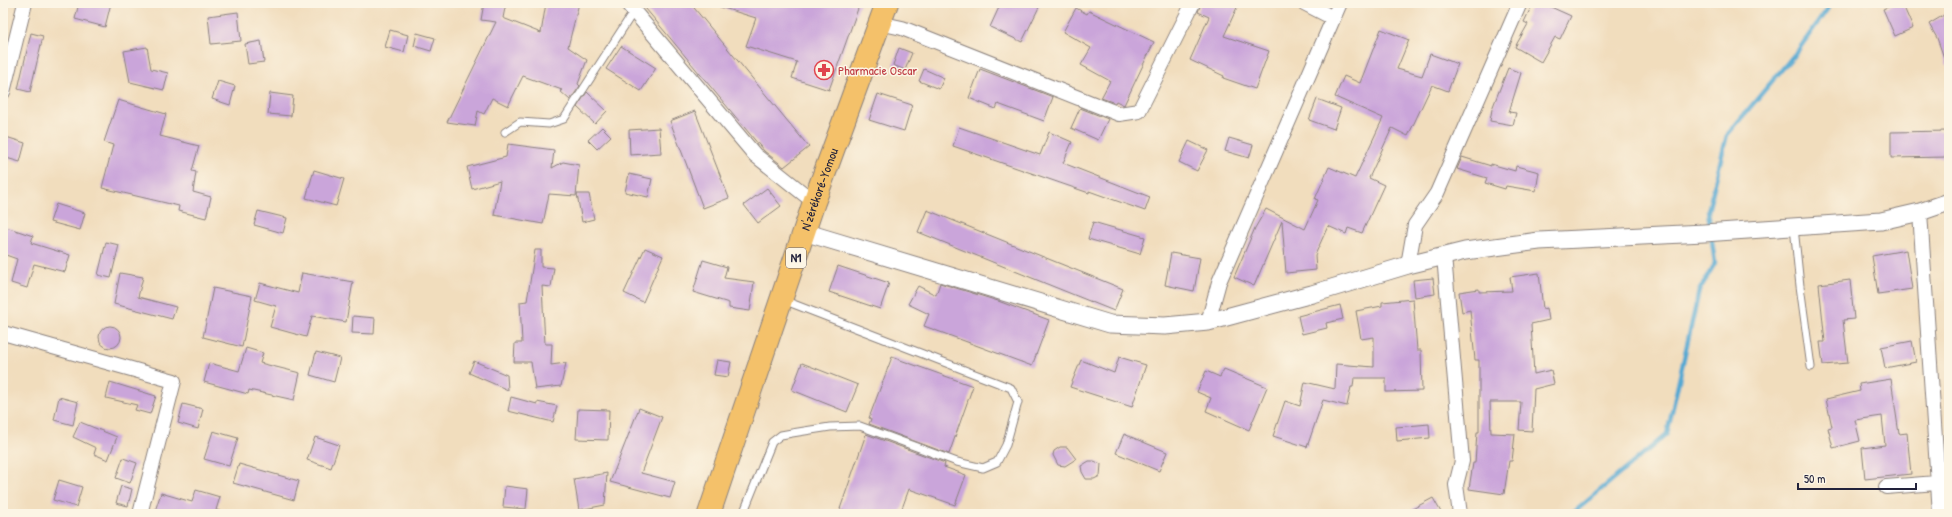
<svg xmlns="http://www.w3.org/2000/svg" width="1952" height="517" font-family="'Patrick Hand',sans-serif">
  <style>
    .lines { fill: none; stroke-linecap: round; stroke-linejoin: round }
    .stream { stroke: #57a9d2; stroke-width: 4.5 }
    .building { fill: #caa5da }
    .service-casing { stroke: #8a807c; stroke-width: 9 }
    .minor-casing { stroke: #8a807c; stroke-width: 16 }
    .tertiary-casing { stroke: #8a807c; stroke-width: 19 }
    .trunk-casing { stroke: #8a807c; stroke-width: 24 }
    .service { stroke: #fff; stroke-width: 7 }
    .minor { stroke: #fff; stroke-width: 14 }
    .tertiary { stroke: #fff; stroke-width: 17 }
    .trunk { stroke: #f4c16b; stroke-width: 22 }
    .labels { text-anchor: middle; stroke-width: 3; stroke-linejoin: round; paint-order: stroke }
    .shield { fill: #fcf5e5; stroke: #63616e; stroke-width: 1 }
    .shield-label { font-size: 12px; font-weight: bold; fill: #22223b }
    .health-label { font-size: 13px; fill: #be3a42; stroke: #fcf5e5; text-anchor: start }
    .street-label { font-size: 13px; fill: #22223b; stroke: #fcf5e5 }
  </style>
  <rect width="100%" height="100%" fill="#fcf5e5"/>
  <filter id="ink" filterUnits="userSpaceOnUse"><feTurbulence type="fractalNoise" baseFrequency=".025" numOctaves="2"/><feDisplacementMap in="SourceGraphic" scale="8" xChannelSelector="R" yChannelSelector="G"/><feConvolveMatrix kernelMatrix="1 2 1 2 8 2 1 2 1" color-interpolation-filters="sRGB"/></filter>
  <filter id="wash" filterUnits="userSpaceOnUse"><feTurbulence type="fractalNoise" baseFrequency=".012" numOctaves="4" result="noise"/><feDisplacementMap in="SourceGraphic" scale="16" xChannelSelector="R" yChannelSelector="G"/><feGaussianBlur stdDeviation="0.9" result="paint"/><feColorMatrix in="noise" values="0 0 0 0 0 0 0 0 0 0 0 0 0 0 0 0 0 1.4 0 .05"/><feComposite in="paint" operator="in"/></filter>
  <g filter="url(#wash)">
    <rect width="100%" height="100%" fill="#f1ddbd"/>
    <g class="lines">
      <!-- stream -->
      <path class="stream" d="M1572,514L1667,434L1699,291L1715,263L1708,211L1727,135L1799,49L1831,4L1830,3"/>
    </g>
    <g id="blocks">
      <!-- building -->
      <path class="building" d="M79,3H111L105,27L75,19Z
        M484,3H506L503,18L541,33L546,3H579L568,47L587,60L578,84L580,86L570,100L560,91L562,90L523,76L508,106L492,98L484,114L478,111L475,126L447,122L496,22L481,20Z
        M641,3H690L809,147L784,167L764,151Z
        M717,3H860L829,90L792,78L797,62L746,46L756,18L717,6Z
        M1001,3H1041L1022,42L990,27Z
        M1201,3H1239L1224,36L1269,51L1255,89L1223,78L1224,76L1190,60L1209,17L1198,12Z
        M1533,3H1542L1571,16L1560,39L1555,37L1541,62L1515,47L1528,24L1524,22Z
        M1897,3H1902L1913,28L1895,36L1883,9Z
        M1076,8L1087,14L1089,11L1154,42L1124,105L1116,101L1115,103L1101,98L1110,81L1081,65L1091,48L1063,32Z
        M238,12L241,41L211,44L208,16Z
        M1949,12V66H1947L1937,38L1929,24Z
        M1381,29L1409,40L1397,69L1422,76L1430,54L1458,64L1448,91L1432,85L1408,136L1392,128L1369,178L1384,185L1362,233L1348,228L1346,234L1328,226L1315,255L1316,270L1286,273L1282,221L1254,286L1234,277L1255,228L1266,209L1305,229L1318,200L1315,199L1329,167L1355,178L1383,118L1335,97L1344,76L1360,83Z
        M390,30L408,35L404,52L385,47Z
        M31,33L43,36L30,92L18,89Z
        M417,33L435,38L431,51L414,46Z
        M261,41L264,62L248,64L245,44Z
        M621,46L656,68L641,91L606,69Z
        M147,47L151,69L168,73L164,90L130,82L124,51Z
        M899,48L912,53L905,70L893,65Z
        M1508,68L1521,73L1509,112L1516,113L1513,125L1490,121L1492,109Z
        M924,69L944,78L939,89L919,81Z
        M980,69L1053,97L1044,121L998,104L996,109L969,98Z
        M218,81L235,86L230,105L212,99Z
        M587,92L607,111L595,124L577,107Z
        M270,93L293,96L291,116L268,114Z
        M878,94L912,105L904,131L869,120Z
        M1317,99L1341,108L1334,129L1309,120Z
        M118,100L166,114L160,136L199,146L192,171L196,172L193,192L211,197L206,218L178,211L179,206L102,188L113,145L104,142Z
        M1080,108L1108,119L1098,140L1071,128Z
        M695,111L729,198L703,208L670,121Z
        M602,127L611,136L597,149L588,140Z
        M959,127L1040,155L1049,132L1072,142L1063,163L1150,197L1145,211L1089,191V193L953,146Z
        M659,128L661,153L630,155L629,130Z
        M1949,131V157L1891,158V132Z
        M3,136L25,143L20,162L3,157Z
        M1229,138L1253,145L1249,158L1225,151Z
        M1189,141L1208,150L1197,171L1179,162Z
        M508,144L554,150L552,168L563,162L579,165L576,196L549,194L543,224L494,215L500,181L472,189L467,167L506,157Z
        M1462,157L1491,166V164L1515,171L1516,166L1539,172L1536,191L1506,186L1505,189L1485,183L1487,178L1457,169Z
        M314,170L344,179L336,206L306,198Z
        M629,174L652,179L648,197L625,192Z
        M767,188L781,206L758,223L744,205Z
        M577,194H589L594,219L582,222Z
        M56,204L85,213L80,230L50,222Z
        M927,210L1123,289L1114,311L918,232Z
        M258,211L287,218L283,233L254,225Z
        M1093,222L1145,237L1140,254L1088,239Z
        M3,226L33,236L31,243L70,255L65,272L34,264L27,288L11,283L17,259L3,254Z
        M106,242L119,245L111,278L98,275Z
        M645,248L663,256L643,302L624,293Z
        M535,250H541V267L554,268L551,287L542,286L545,344H552L551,365L566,363L561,386L535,389L531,362H514L515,343H522L520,302L527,301Z
        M1906,250L1912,289L1878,294L1872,256Z
        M1171,253L1200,258L1194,291L1165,285Z
        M703,260L727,267L724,278L754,282L750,311L729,308V303L693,292Z
        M838,266L889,283L880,309L829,292Z
        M120,273L143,277L138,297L176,307L172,319L114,304Z
        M302,273L353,282L346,322L312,316L306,337L270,327L276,306L255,300L260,283L298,293Z
        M1539,273L1543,309L1547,308L1549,320L1531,324L1534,374L1551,370L1554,384L1534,389L1532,431L1519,430L1521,402H1490L1491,433L1515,434L1512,461H1509L1504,494L1469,489L1473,463H1475L1477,432H1479V360H1475L1470,310L1462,312L1459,292L1479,289V292L1512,291L1510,277Z
        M1433,278L1435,294L1415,297L1413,280Z
        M1850,280L1854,319L1843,320L1848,363L1823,365L1820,342H1825L1819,284Z
        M940,283L998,301L1049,320L1032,366L924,326L929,314L908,304L918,286L936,295Z
        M213,288L252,296L242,347L203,337Z
        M1413,299L1417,350H1421L1422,391L1386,392V378H1354L1353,387H1351L1347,406L1323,400L1307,447L1273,436L1285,401L1300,406L1305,382L1335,389L1336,364L1374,367V337L1361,339L1356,311L1382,306V302Z
        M1340,305L1343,319L1326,323L1327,328L1302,334L1298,316Z
        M353,316L375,318L374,334L352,333Z
        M99 337a11 11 0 1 1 22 0a11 11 0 1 1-22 0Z
        M1912,341L1916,362L1885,368L1881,347Z
        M246,348L263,353L260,363L300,373L294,400L249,390L248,394L204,382L209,363L239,371Z
        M316,352L340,358L334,382L310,375Z
        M892,357L973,386L949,454L869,424L871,419L869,418Z
        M1119,357L1146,365L1132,407L1070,387L1081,360L1114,373Z
        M717,360L731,362L728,377L714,375Z
        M474,361L507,375L508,390L469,373Z
        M802,363L858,385L847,412L792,390Z
        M1224,369L1267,387L1249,430L1206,411L1211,398L1197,392L1206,371L1220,377Z
        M1891,379L1899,434L1907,433L1911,474L1865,479L1862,448L1885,445L1882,416L1855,420L1860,441L1833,448L1828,428L1832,427L1826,399L1860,391L1859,384Z
        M110,382L156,396L150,414L135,410L137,405L106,398Z
        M59,397L78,402L73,425L54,420Z
        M511,397L537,404V402L557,406L553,422L508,411Z
        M183,404L203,409L198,429L178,423Z
        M639,408L662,417L641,473L675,482L670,498L610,482Z
        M578,409L609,410L608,440L576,439Z
        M80,422L117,437L108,460L94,454L96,448L73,437Z
        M1429,424L1430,438L1397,441L1396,427Z
        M213,431L238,438L229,466L204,459Z
        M866,434L945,463L944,467L966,475L955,505L909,489L900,514H854L840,509Z
        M1124,434L1167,452L1159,471L1116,453Z
        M315,437L339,445L331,468L307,460Z
        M1060,447H1067L1076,459L1065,466L1058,465L1053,455L1054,451Z
        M123,458L137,463L130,483L116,478Z
        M1089,461H1094L1101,464L1100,476L1094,479H1086L1082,472L1081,466Z
        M239,464L299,481L294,500L233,483Z
        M607,473L605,505L579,510L574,479Z
        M59,480L82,487L76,507L53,500Z
        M121,486L132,489L128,506L116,503Z
        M505,486L528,489L526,509L503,507Z
        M196,490L220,497L216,510L220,511L219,514H154L161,493L192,502Z
        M1433,498L1442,514H1403Z"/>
    </g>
  </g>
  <g filter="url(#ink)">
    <use href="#blocks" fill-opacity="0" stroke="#8a807c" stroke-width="1"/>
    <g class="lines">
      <defs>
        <path id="service" d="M505,132L520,122L549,124L564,119L634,11
          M1794,227L1800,286L1811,367
          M743,514L772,442L781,435L792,433L830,427L860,426L957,462L983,468L997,462L1006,445L1018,402L1011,388L783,300"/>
        <path id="minor" d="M627,3L755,155L814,202
          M1304,3L1333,18
          M879,23L902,28L1119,114L1139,111L1193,3
          M3,92L25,3
          M1920,212L1940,514
          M1444,256L1462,461L1456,485L1460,514
          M1408,265L1415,225L1437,193L1520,3
          M1208,322L1219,282L1340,3
          M3,333L174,381L140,514
          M1886,487L1949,482"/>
        <path id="tertiary" d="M804,232L1110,324L1165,326L1208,322L1312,294L1408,265L1465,251L1539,241L1704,233L1881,221L1920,212L1949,202"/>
        <g id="trunk">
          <path id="s1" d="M709,514L814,202L887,3"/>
        </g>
      </defs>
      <!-- service casing -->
      <use href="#service" class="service-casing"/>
      <!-- minor casing -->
      <use href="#minor" class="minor-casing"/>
      <!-- tertiary casing -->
      <use href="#tertiary" class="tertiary-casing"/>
      <!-- trunk casing -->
      <use href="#trunk" class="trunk-casing"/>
      <!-- service -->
      <use href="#service" class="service"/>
      <!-- minor -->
      <use href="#minor" class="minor"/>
      <!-- tertiary -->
      <use href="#tertiary" class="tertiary"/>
      <!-- trunk -->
      <use href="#trunk" class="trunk"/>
    </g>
  </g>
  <!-- icons -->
  <defs>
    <symbol id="pharmacy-ring" viewBox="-11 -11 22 22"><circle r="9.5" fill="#fcf5e5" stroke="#e0444e" stroke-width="1.5"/><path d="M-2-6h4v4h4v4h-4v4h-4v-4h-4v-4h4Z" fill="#e0444e"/></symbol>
  </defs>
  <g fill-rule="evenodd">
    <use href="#pharmacy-ring" x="813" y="59" width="22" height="22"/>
  </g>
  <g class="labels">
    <!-- shield labels -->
    <rect class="shield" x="786" y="248" width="20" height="20" rx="3"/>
    <g class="shield-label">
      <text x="796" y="262">N1</text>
    </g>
    <!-- health labels -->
    <g class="health-label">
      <text x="838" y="75">Pharmacie Oscar</text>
    </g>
    <!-- street labels -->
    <g class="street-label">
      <text dy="5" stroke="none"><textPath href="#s1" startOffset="343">N'zérékoré-Yomou</textPath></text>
    </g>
  </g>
  <!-- margin -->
  <rect width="1952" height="517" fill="none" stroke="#fcf5e5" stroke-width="16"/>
  <!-- scale -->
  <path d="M1798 483v6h118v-6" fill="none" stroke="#22223b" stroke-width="2"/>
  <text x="1804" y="483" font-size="12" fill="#22223b" stroke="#fcf5e5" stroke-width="3" paint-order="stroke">50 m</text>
</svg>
